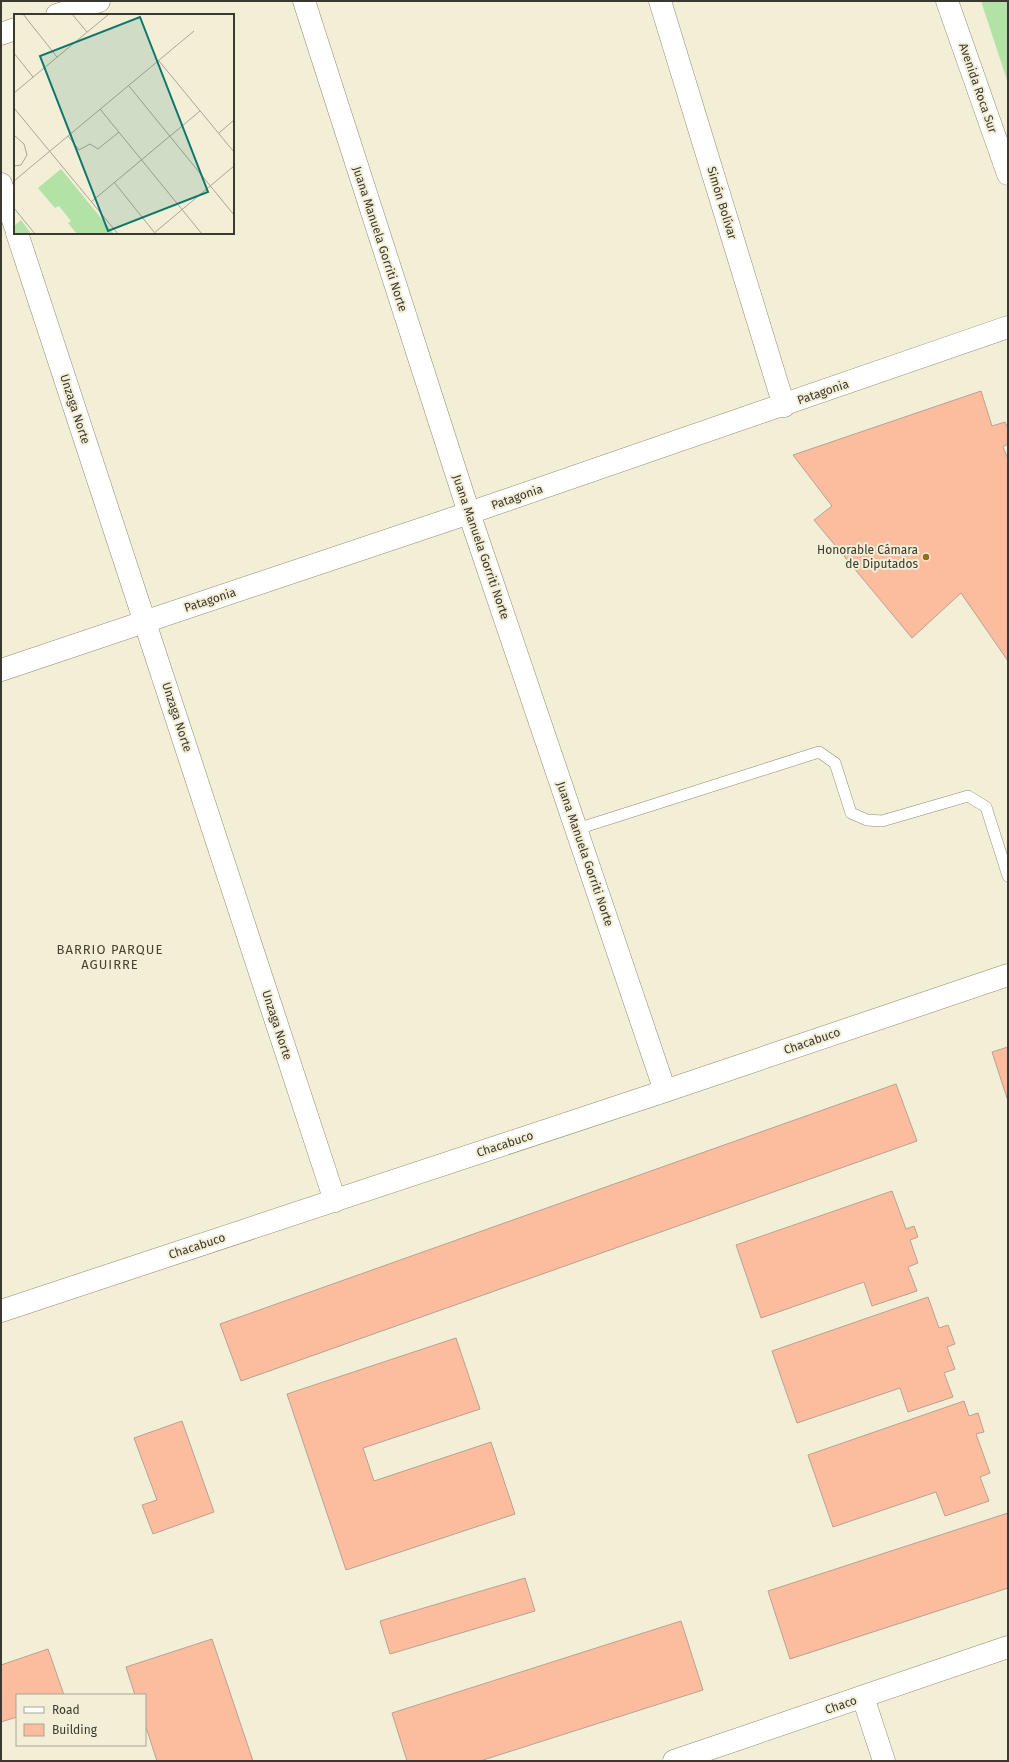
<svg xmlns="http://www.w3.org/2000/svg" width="1009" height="1762" font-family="'Fira Sans',sans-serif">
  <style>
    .green { fill: #b2e2a5 }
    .building { fill: #fcbd9e; stroke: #b9a196 }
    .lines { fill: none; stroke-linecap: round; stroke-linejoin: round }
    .service-casing { stroke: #8f8a74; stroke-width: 12 }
    .minor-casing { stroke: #8f8a74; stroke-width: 23 }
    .secondary-casing { stroke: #8f8a74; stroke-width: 23 }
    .primary-casing { stroke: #8f8a74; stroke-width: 23 }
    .service { stroke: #fff; stroke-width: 11 }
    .minor { stroke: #fff; stroke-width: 22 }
    .secondary { stroke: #fff; stroke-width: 22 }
    .primary { stroke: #fff; stroke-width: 22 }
    .poi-dot { fill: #927017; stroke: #f3eed6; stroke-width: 1.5 }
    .labels { text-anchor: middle; stroke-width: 4; stroke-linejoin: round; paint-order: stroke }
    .street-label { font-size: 12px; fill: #3a382f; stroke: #f3eed6 }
    .poi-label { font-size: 12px; fill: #3a382f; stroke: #f3eed6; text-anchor: end }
    .neighbourhood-label { font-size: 13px; letter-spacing: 1px; fill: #46422e; stroke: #f3eed6 }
    .inset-road { fill: none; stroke: #a9a593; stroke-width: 1 }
    .view { fill: #0f766e; fill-opacity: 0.15; stroke: #0f766e; stroke-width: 2 }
    .inset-edge { fill: none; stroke: #3a382f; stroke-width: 2 }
  </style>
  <rect width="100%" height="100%" fill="#f3eed6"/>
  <!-- green -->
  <path class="green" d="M981,1H1008V83Z"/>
  <!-- building -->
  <path class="building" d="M981,391L992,426L1005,422L1008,429V444L1003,447L1008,459V661L961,593L912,638L814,520L832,506L793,455Z
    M1008,1047V1101L992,1052Z
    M896,1084L917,1141L241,1381L220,1324Z
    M892,1191L906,1229L914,1226L918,1237L910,1240L918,1263L908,1267L917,1291L872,1306L864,1282L761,1318L736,1245Z
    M928,1297L939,1328L948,1325L955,1344L947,1347L955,1369L944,1373L953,1397L908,1412L900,1388L797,1423L772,1351Z
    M456,1338L480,1409L363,1448L374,1481L491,1442L515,1514L346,1570L287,1394Z
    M964,1401L969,1416L978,1413L984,1432L976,1434L990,1473L980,1477L989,1501L945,1516L936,1492L833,1527L808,1455Z
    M182,1421L214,1512L153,1534L142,1505L157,1500L134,1438Z
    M1008,1513V1588L790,1659L768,1591Z
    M525,1578L535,1611L390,1654L380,1621Z
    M681,1621L703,1690L480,1761H407L392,1713Z
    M212,1639L253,1761H157L145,1724V1695H135L126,1667Z
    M48,1649L64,1695H17V1717L1,1722V1665Z"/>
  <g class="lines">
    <defs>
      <path id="service" d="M577,829L819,752L835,763L851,813L867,820L882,821L968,796L986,807L1008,876"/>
      <path id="minor" d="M304,1L469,513L665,1091
        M660,1L784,406
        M1,184L15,226
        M17,233L335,1201
        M1,670L469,513L1008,327
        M1,1311L665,1091L1008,975
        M863,1697L884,1761
        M674,1761L1008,1647"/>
      <path id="secondary" d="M947,1L1008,174"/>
      <path id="primary" d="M57,15L99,1
        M1,34L15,29"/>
    </defs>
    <!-- service casing -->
    <use href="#service" class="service-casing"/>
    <!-- minor casing -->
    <use href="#minor" class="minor-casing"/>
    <!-- secondary casing -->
    <use href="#secondary" class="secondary-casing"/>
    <!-- primary casing -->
    <use href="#primary" class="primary-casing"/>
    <!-- service -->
    <use href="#service" class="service"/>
    <!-- minor -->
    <use href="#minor" class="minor"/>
    <!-- secondary -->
    <use href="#secondary" class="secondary"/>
    <!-- primary -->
    <use href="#primary" class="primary"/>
  </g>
  <!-- markers -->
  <circle class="poi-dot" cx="926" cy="557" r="4"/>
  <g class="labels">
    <!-- street labels -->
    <g class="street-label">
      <text transform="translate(978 88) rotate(71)" y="4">Avenida Roca Sur</text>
      <text transform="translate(722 203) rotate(73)" y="4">Simón Bolívar</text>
      <text transform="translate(380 239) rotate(72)" y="4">Juana Manuela Gorriti Norte</text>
      <text transform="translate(823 392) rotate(-19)" y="4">Patagonia</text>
      <text transform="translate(75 409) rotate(72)" y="4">Unzaga Norte</text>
      <text transform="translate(517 497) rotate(-19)" y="4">Patagonia</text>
      <text transform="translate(481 547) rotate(71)" y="4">Juana Manuela Gorriti Norte</text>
      <text transform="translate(210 600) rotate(-18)" y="4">Patagonia</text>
      <text transform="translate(177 717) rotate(72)" y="4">Unzaga Norte</text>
      <text transform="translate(585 854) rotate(71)" y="4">Juana Manuela Gorriti Norte</text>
      <text transform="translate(277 1025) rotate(72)" y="4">Unzaga Norte</text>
      <text transform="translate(812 1041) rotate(-19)" y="4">Chacabuco</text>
      <text transform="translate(505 1144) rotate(-18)" y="4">Chacabuco</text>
      <text transform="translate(197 1246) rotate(-18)" y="4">Chacabuco</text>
      <text transform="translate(841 1705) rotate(-19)" y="4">Chaco</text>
    </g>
    <!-- poi labels -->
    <g class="poi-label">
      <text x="918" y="554">Honorable Cámara<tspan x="918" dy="14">de Diputados</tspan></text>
    </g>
    <!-- neighbourhood labels -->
    <g class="neighbourhood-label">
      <text x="110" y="954">BARRIO PARQUE<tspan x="110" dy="15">AGUIRRE</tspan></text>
    </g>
  </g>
  <!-- overview -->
  <g transform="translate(14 14)">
    <rect width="220" height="220" fill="#f3eed6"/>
    <path d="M47,155L100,220H63L54,209L57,207L45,192L41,194L24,174ZM7,206L16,218L15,220H0V212Z" fill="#b2e2a5"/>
    <path class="inset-road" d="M9,0L43,43M58,0L73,18M0,39L19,63M145,47L220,138M115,72L220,201M0,79L95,0M0,94L104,220M86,95L188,220M205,119L220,106M0,121L10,130L13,141L7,151L0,152M54,122L65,136L76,130L84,135L105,118M0,167L180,17M100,168L140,218M77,188L186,97M0,194L21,220M139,220L220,152"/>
    <path class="view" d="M126,3L194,178L94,217L26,42Z"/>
    <rect width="220" height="220" class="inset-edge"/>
  </g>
  <!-- border -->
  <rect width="1009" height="1762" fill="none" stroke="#3a382f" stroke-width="4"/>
  <!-- legend -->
  <rect x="16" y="1694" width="130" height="52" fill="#f3eed6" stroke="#a9a593"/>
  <rect x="24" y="1707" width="20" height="6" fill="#ffffff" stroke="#a9a593"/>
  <text x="52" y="1714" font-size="12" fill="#3a382f">Road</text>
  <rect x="24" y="1724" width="20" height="12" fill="#fcbd9e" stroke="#a9a593"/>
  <text x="52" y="1734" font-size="12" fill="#3a382f">Building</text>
</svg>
